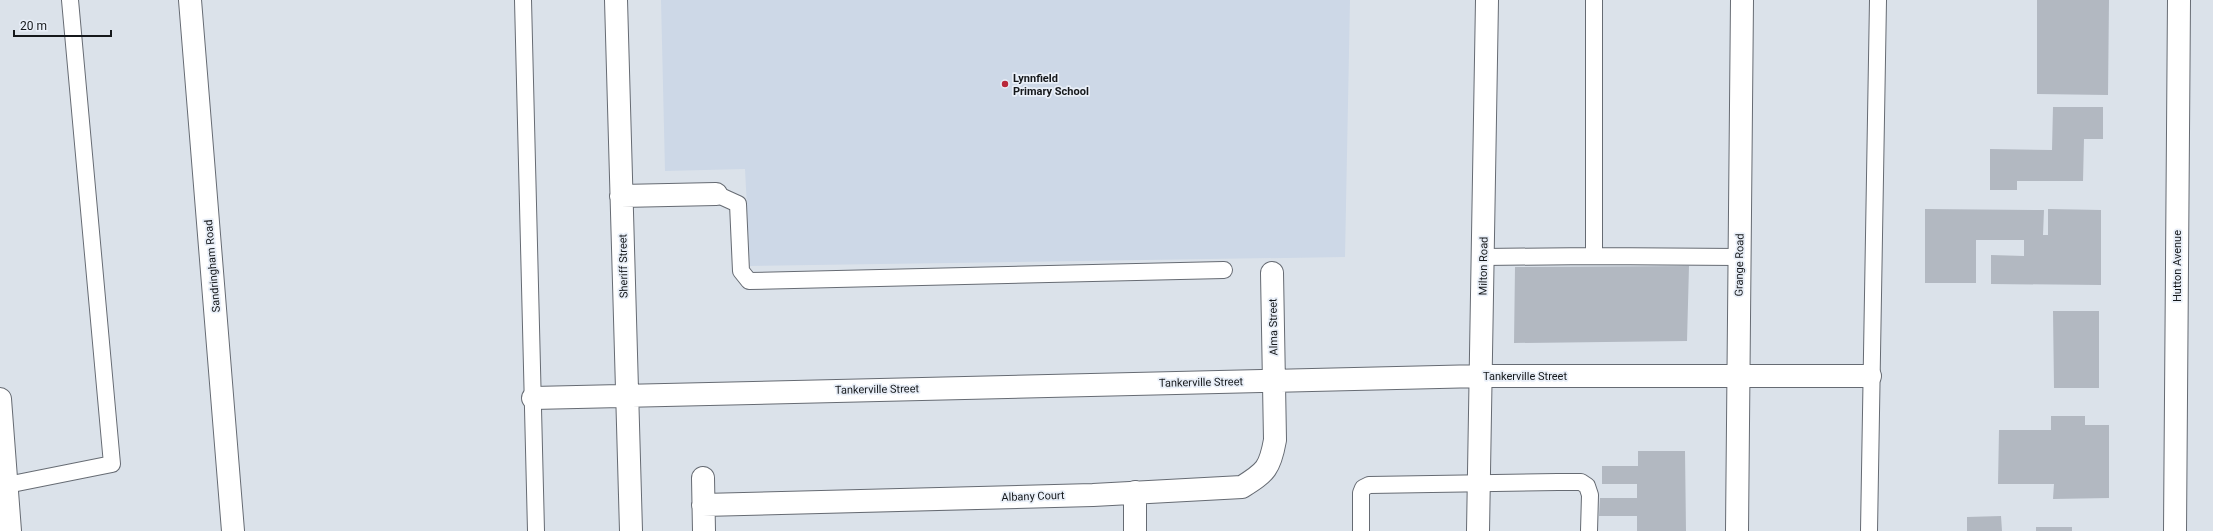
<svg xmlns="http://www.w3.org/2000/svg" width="2213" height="531" font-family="Roboto,sans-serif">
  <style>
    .built { fill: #cdd8e7 }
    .building { fill: #b2b8c1 }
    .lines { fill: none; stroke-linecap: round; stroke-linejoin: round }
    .service-casing { stroke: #666b73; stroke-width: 18 }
    .minor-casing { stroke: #666b73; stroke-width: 24 }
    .tertiary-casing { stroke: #666b73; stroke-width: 24 }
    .service { stroke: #fff; stroke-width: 16 }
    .minor { stroke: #fff; stroke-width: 22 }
    .tertiary { stroke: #fff; stroke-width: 22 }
    .poi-dot { fill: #b9283a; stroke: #e9eff8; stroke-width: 1.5 }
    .labels { text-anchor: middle; stroke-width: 3.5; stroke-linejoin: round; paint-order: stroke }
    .poi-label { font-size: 11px; font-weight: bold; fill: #15181b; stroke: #e9eff8; text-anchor: start }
    .street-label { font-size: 11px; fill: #15181b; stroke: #e9eff8 }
  </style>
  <rect width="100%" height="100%" fill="#dbe2ea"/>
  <!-- built -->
  <path class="built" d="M661,0H1350L1345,257L750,266L745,169L665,171Z"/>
  <!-- building -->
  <path class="building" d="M2037,0H2109L2108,95L2037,94Z
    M2053,107H2103V139H2084L2083,181H2017V190H1990V149L2052,150Z
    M1925,209L2044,210L2043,235H2048V209L2101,210V285L1991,284V255L2024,256V240H1976V283H1925Z
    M1689,266L1687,341L1514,343L1515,267Z
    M2053,311H2099V388H2054Z
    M2051,416H2085V425H2109V498L2053,499L2054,484H1998L1999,430H2051Z
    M1638,451H1685L1686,531H1637V516H1599L1600,498H1637V484H1602V466H1638Z
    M2001,516L2002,531H1967V517Z
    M2036,527H2072V531H2036Z"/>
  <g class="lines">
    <defs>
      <path id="service" d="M523,0L536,531
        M716,194L738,204L741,271L749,281L1224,270
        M1594,256L1739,257
        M1483,257L1594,256V0
        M7,485L112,464L70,0
        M1361,531V493L1363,488L1369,485L1558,482H1581L1587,486L1590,495L1589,531
        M1869,531L1878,0"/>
      <path id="minor" d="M190,0L233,531
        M616,0L631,531
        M621,196L716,194
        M533,398L1481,376H1870
        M0,399L10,531
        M703,478L704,531
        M703,505L1093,495L1242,487C1266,472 1270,468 1275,440L1272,273
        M1135,531V492
        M1478,531L1487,0
        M2175,531L2179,0"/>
      <path id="tertiary" d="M1737,531L1742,0"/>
    </defs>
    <!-- service casing -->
    <use href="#service" class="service-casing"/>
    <!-- minor casing -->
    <use href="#minor" class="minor-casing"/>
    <!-- tertiary casing -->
    <use href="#tertiary" class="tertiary-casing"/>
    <!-- service -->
    <use href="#service" class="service"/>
    <!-- minor -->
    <use href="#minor" class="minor"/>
    <!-- tertiary -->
    <use href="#tertiary" class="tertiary"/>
  </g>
  <!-- markers -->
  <circle class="poi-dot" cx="1005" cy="84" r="4"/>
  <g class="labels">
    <!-- poi labels -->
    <g class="poi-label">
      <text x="1013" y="82">Lynnfield<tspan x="1013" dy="13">Primary School</tspan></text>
    </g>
    <!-- street labels -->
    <g class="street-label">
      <text transform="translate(1739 265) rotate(-89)" y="4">Grange Road</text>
      <text transform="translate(212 266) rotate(-95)" y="4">Sandringham Road</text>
      <text transform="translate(623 266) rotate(-91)" y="4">Sheriff Street</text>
      <text transform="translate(1483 266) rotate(-89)" y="4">Milton Road</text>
      <text transform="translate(2177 266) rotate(-90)" y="4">Hutton Avenue</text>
      <text transform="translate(1273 327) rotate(-91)" y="4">Alma Street</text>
      <text x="1525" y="380">Tankerville Street</text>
      <text transform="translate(1201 382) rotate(-1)" y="4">Tankerville Street</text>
      <text transform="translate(877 389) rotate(-1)" y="4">Tankerville Street</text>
      <text transform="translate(1033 496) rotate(-2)" y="4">Albany Court</text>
    </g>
  </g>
  <!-- scale -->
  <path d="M14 30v6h97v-6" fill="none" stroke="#15181b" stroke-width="2"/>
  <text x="20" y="30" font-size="12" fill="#15181b" stroke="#e9eff8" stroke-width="3" paint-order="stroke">20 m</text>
</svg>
